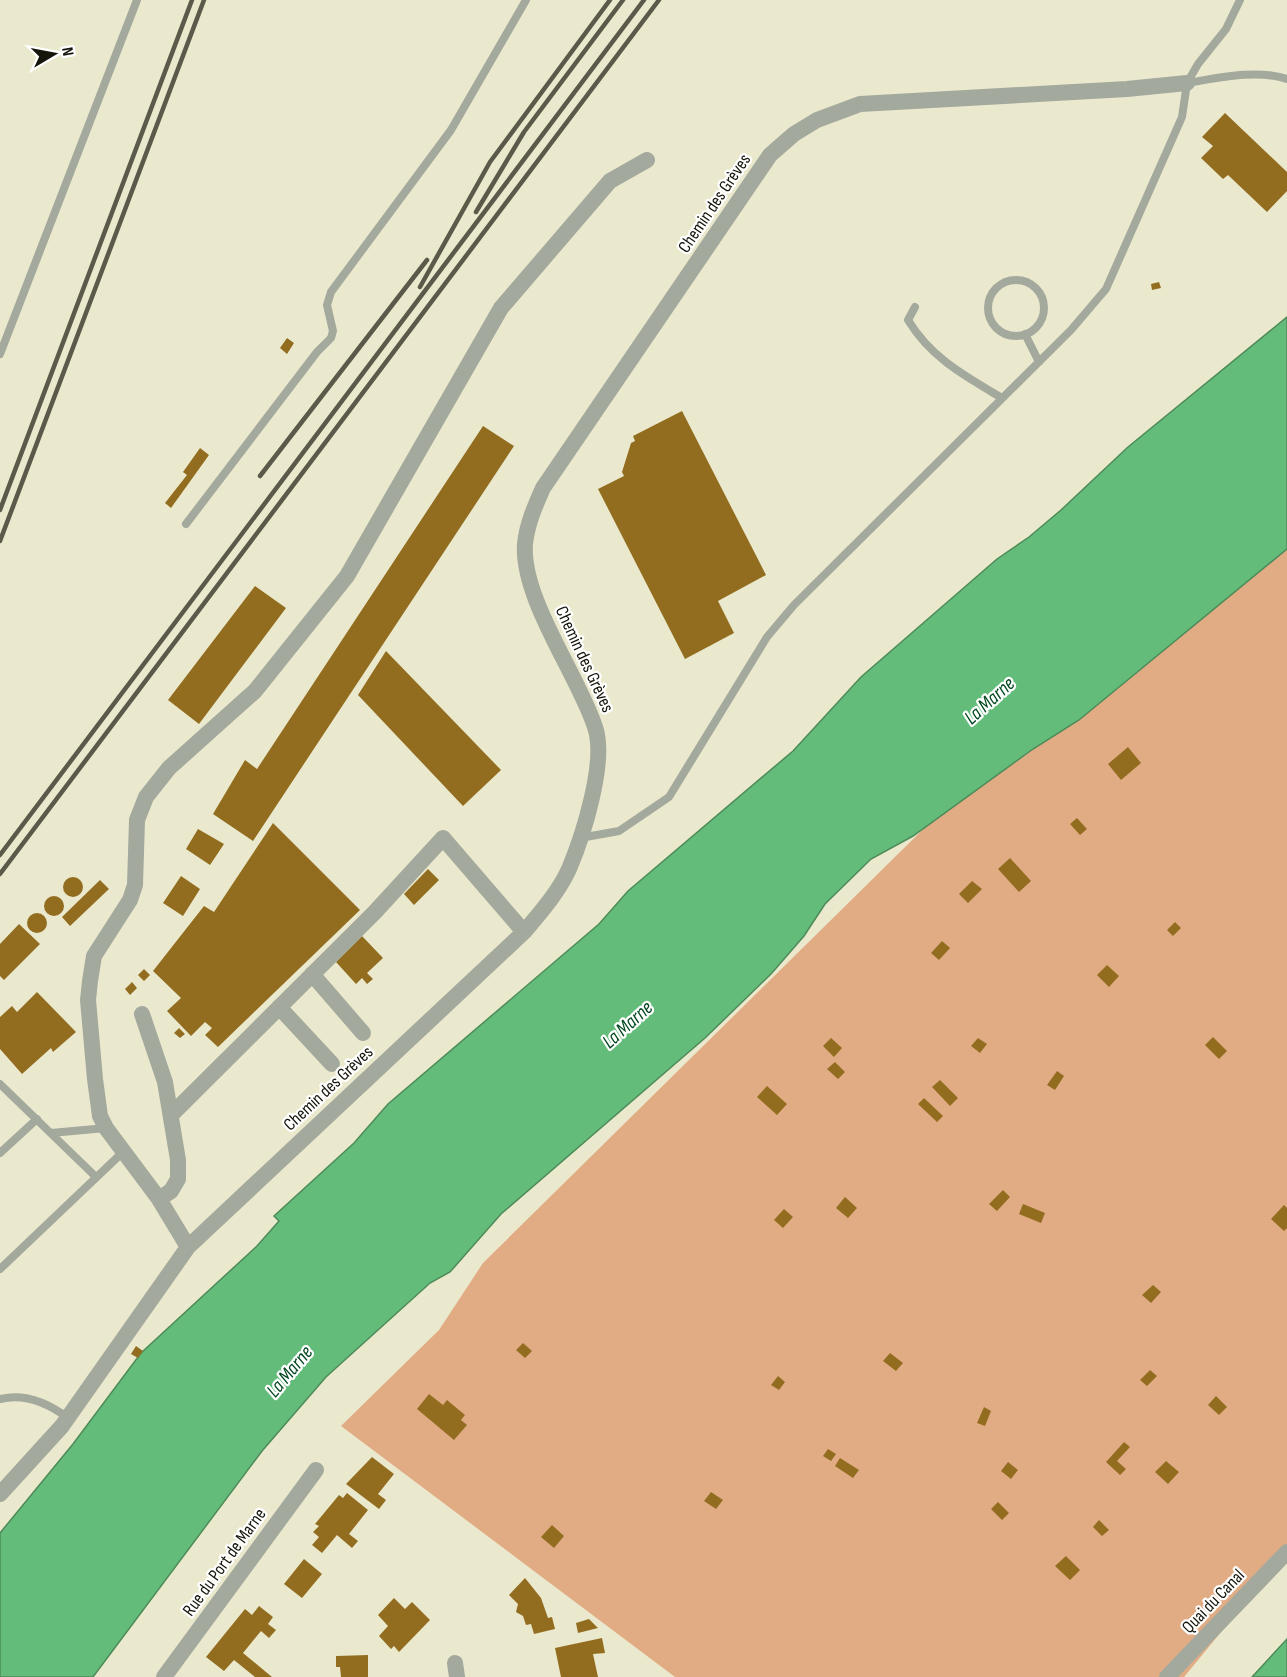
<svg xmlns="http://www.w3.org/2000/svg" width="1287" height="1677" font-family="'Sofia Sans Condensed',sans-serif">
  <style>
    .green { fill: #e1ac84 }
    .water { fill: #64bc7a; stroke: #4d8a59; stroke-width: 1.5 }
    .building { fill: #926d20 }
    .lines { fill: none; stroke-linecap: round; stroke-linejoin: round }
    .service { stroke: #a4a99e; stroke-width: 8 }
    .minor { stroke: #a4a99e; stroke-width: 16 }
    .rail { stroke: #5b5949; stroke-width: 4.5 }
    .labels { text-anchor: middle; stroke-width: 4.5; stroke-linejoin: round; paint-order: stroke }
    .street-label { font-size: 18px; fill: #16150b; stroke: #fff }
    .water-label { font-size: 20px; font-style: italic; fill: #02481e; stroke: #fff }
  </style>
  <rect width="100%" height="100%" fill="#ebe9cd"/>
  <!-- green -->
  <path class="green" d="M1287,527V1552L1184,1677H675L341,1426L439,1330L483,1263L967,786Z"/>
  <!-- water -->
  <path class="water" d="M1287,317V549L1079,720L1033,749L913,836L871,859L825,904L804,936L771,974L705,1038L501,1214L450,1272L430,1283L326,1377L262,1451L93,1677H0V1533L73,1444L141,1353L257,1246L279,1221L274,1216L354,1143L388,1104L599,924L628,891L793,751L861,677L997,559L1029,537L1061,510L1128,447Z
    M1287,1639V1677H1252Z"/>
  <!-- building -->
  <path class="building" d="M1225,113L1287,172V191L1267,212L1228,175L1223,179L1201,158L1213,146L1202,137Z
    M1159,282L1161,288L1152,290L1151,284Z
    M287,338L294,343L287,354L280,348Z
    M682,411L766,575L718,601L734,633L685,659L598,489L624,476L622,472L631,443L635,441L633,436Z
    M483,426L514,446L253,841L213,814L245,760L257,769Z
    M200,448L209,455L171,508L165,503L187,475L183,472Z
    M255,586L286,608L199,724L168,700Z
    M386,651L501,770L463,806L358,695Z
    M1128,747L1141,763L1121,780L1108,764Z
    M1077,818L1087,829L1080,835L1070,824Z
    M273,823L360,910L218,1047L205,1035L212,1028L205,1022L191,1036L167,1011L181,998L153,971L204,906L214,912Z
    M198,829L224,844L210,865L186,849Z
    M1010,858L1031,881L1019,892L998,869Z
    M428,869L439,880L414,905L404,894Z
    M181,876L200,889L183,916L163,903Z
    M63 887a10 10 0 1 1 20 0a10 10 0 1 1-20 0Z
    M100,880L109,889L70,926L62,917Z
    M972,881L982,889L968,903L959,894Z
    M44 906a10 10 0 1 1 20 0a10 10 0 1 1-20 0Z
    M27 923a10 10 0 1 1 20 0a10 10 0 1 1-20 0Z
    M1175,922L1181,928L1173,936L1167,930Z
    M19,924L40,944L4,980L0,976V944Z
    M362,936L383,958L367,973L373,979L367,984L362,978L356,984L336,962Z
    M942,941L950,948L939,960L931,953Z
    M1107,965L1119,976L1109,987L1097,975Z
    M144,969L150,975L144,981L138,975Z
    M132,982L137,988L130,995L125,989Z
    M37,992L76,1032L53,1052L51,1048L22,1074L0,1049V1017L12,1006L17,1012Z
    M179,1028L185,1034L180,1038L174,1033Z
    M1213,1037L1227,1051L1219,1059L1205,1045Z
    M831,1038L842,1048L834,1057L823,1046Z
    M978,1038L987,1044L980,1053L971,1046Z
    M835,1062L845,1072L838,1079L827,1069Z
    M1057,1071L1064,1076L1055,1090L1047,1085Z
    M940,1080L958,1098L950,1106L932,1087Z
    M767,1086L787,1104L777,1115L757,1097Z
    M924,1098L943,1116L937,1122L918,1104Z
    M1003,1190L1010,1197L997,1211L989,1204Z
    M845,1197L857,1208L848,1218L836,1208Z
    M1023,1204L1045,1213L1041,1223L1019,1214Z
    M1284,1205L1287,1208V1228L1284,1231L1271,1219Z
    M784,1209L793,1217L783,1228L774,1220Z
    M1153,1285L1161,1292L1151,1303L1142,1295Z
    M523,1343L532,1351L525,1358L516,1350Z
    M136,1346L143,1351L138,1358L131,1354Z
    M890,1353L903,1363L896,1371L883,1361Z
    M1150,1370L1157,1376L1147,1386L1140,1380Z
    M778,1376L785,1382L779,1390L771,1385Z
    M429,1394L443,1405L447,1400L465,1415L461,1420L467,1425L454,1440L417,1409Z
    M1216,1396L1227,1407L1219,1415L1208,1405Z
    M984,1407L991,1411L985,1426L977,1423Z
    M1124,1442L1130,1447L1117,1461L1126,1469L1120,1475L1106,1462Z
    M828,1449L836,1454L831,1461L823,1456Z
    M372,1457L394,1474L378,1494L386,1500L379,1509L346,1484Z
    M840,1458L859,1470L853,1478L835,1466Z
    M1166,1461L1179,1472L1168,1484L1155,1472Z
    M1008,1462L1018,1470L1011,1479L1001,1471Z
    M711,1492L723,1500L716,1509L704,1501Z
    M347,1493L368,1510L349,1534L358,1541L352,1548L337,1535L322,1553L312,1545L319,1537L313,1532L319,1526L315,1524L339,1495L343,1498Z
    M998,1502L1009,1513L1002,1520L991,1509Z
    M1099,1520L1109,1530L1102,1536L1093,1527Z
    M552,1525L564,1536L554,1548L541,1537Z
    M1066,1556L1080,1570L1070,1580L1055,1566Z
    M304,1559L322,1574L302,1598L284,1584Z
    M525,1578L541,1598L548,1618L552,1617L555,1629L534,1634L531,1624L526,1625L523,1616L516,1612L518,1604L509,1595Z
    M394,1598L405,1609L412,1602L430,1620L399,1652L394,1646L391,1649L379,1636L388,1626L378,1615Z
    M259,1606L273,1617L268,1624L276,1630L269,1638L261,1631L243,1653L272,1677H255L234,1660L224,1671L206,1657L245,1609L252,1615Z
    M589,1619L598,1628L578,1633L576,1623Z
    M602,1638L605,1653L593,1654L598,1677H561L555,1648Z
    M368,1655V1677H341L340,1667H336V1656Z"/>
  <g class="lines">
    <!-- service -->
    <path class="service" d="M1187,83C1218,78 1257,69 1287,79
      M988 308a28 28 0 1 1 56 0a28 28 0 1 1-56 0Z
      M915,307L908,320C931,358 965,376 1002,398
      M1025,334L1039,362
      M0,354L137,0
      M186,524L317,352L331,338L333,331L327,305L331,292L451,130L526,0
      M580,838L619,831L669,797L767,637L794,605L1071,330L1106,289L1182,117L1187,83L1198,64L1226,29L1240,0
      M0,1084L96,1177
      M51,1133L106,1128
      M0,1153L37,1119
      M0,1269L123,1152
      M0,1399C25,1393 48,1403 68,1418"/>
    <!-- minor -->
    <path class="minor" d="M312,974L363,1033
      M279,1007L332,1064
      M142,1014L165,1082L178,1160V1179L171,1191L159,1199
      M171,1115L374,913L443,838L524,932
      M188,1247L159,1199L106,1128L100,1116L95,1079L88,1000L90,981L94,956L130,900L135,885L137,820L146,797L169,768L255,691L347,576L501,308L610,181L647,160
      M0,1494L62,1426L188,1247L524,932C540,913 558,893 569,869C583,836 607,761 595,727C578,675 521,598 525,544C527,524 535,506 543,488L770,155L794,134L817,120L860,104L1127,89L1187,83
      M455,1663L457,1677
      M164,1677L316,1470
      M1167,1677L1287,1552"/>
    <!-- rail -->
    <path class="rail" d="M476,212L524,132L623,0
      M420,287L490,162L610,0
      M260,476L427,260
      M0,510L192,0
      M0,541L204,0
      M0,855L644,0
      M0,874L659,0"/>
  </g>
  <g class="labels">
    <!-- street labels -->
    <g class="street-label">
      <text transform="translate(714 203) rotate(-56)" y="6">Chemin des Grèves</text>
      <text transform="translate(585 659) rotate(65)" y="6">Chemin des Grèves</text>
      <text transform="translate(328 1088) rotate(-43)" y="6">Chemin des Grèves</text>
      <text transform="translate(224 1562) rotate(-54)" y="6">Rue du Port de Marne</text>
      <text transform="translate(1213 1601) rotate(-46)" y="6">Quai du Canal</text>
    </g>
    <!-- water labels -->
    <g class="water-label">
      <text transform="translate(989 700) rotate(-42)" y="7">La Marne</text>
      <text transform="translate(627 1024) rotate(-42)" y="7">La Marne</text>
      <text transform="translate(289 1371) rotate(-50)" y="7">La Marne</text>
    </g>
  </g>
  <!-- north arrow -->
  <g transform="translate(54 54) rotate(80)" stroke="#ffffff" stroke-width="4.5" paint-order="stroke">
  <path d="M0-4.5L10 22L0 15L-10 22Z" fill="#16150b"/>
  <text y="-9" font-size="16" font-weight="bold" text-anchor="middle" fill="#16150b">N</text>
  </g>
</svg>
